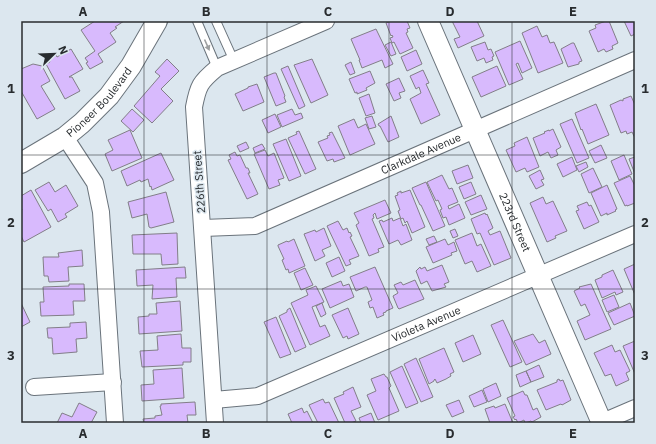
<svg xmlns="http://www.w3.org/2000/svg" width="656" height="444" font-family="'IBM Plex Sans',sans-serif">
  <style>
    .building { fill: #d8bafd; stroke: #827e88 }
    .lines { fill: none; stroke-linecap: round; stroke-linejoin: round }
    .service-casing { stroke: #6a737b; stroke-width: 10 }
    .minor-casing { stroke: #6a737b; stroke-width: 18 }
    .tertiary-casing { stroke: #6a737b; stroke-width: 22 }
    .service { stroke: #fff; stroke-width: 8 }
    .minor { stroke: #fff; stroke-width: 16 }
    .tertiary { stroke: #fff; stroke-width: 20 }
    .oneway { fill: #9ea0a1 }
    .grid { fill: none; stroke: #282c2f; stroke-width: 1; stroke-opacity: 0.55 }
    .labels { text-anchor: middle; stroke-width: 3; stroke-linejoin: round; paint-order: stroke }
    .street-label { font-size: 11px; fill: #282c2f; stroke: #dce7ef }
    .neatline { fill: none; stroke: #282c2f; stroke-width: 1.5 }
    .grid-label { font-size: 13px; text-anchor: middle; font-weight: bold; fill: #282c2f }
  </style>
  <rect width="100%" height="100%" fill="#dce7ef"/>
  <!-- building -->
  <path class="building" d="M95,21H124L115,27L117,28L110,33L116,42L98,54L103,62L90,69L86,63L88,62L85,58L95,51L81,30Z
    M391,21H407L410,28L407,29L408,32L406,33L413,48L400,54L394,42L392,43L390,38L393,37L392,35L391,36L386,23Z
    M452,21H477L484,36L458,48L454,39L460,37Z
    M606,21H609L618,43L612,46L613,49L606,52L604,49L598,52L589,31L596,28L595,25Z
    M624,21H635V34L631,36Z
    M537,26L542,37L547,35L550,43L554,42L563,63L538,73L522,33Z
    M376,29L393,64L385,68L382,60L362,68L359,60H360L351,39Z
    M520,41L532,68L522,73L518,63L516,64L523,79L509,85L495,52Z
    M391,42L396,54L391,56L385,45Z
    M485,42L488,50L491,49L494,56L492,57L493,60L486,63L484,58L477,61L471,47Z
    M572,43H574L582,61L579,62V64L568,67L561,49Z
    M71,49L83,69L69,77H72L80,91L65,99L46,64L50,62L47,57L55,53L57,57Z
    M416,50L422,64L407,71L401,57Z
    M167,59L179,71L161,89L173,101L152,123L134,106L160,76L155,72Z
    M312,59L328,95L311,103L294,65Z
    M351,62L355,73L350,75L345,65Z
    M33,64L42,66L50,81L41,86L55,109L37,119L21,91V69Z
    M288,66L305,106L299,109L281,69Z
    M497,66L506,86L481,97L472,77Z
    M423,70L429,83L426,84L440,115L421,124L410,99L421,93L419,87L416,89L410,76Z
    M370,71L375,83L366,88L367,90L357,94V92L355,93L349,79Z
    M274,73H276L285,96L284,97L286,102L276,106L264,77Z
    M399,78L405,91L399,93L401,98L394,101L386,84Z
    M257,84L264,102L243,111L235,94L248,88V87Z
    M369,94L375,113L366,116L359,98Z
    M631,96L635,105V138L632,132L627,134L626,131L621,133L610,105L621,100L623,101V99Z
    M596,104L609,135L588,144L582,129L581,130L575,113Z
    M132,109L144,120L133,132L121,121Z
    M292,109L295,115L301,113L303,118L282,127L277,115Z
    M275,114L281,127L268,133L262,120Z
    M372,116L376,127L369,129L365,118Z
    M391,116L399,137L388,142L380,126H379L378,124Z
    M354,119L358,128L366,124L375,144L350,155L338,126Z
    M572,119L589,158L577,163L560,124Z
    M553,129L561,147L556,150L558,155L551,158L548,152L540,156L533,138L545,133L544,132L549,130V131Z
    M130,130L142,158L112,171L105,154L113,150L108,140Z
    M299,131L316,169L305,174L288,138L297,134L296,132Z
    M332,132L345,158L334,162L333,159L327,161L318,142L328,138L327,136L330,135L329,133Z
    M527,137L539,167L527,172L525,168L516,172L506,150L515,146L514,143Z
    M286,139L301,176L289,181L273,144Z
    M246,142L249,148L240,152L237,146Z
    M262,144L265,149L255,153L253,148Z
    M601,145L607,158L595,163L589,151Z
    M265,150L268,156L274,153L284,178L278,180L280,185L269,189L254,154Z
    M235,152L237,156L240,155L246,168H248L250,173H248L258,194L247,199L228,160L231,159L229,155Z
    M161,153L174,180L152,190L151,186L150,187L148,179L141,182L140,180L127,186L121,171Z
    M624,155L632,174L619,180L611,161Z
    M572,157L577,170L563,177L557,164Z
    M635,157V174L629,159Z
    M586,162L588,167L579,172L576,166Z
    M468,165L473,178L457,184L452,171Z
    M593,168L602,187L589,193L581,174Z
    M540,170L544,179L541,180L544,185L536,189L529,176Z
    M442,175L449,189L452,188L458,202L448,206L449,209L459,204L465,218L449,225L446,217L443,218L440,210L442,209L438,200L436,201L427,182Z
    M630,176L635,186V203L627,206V205L625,206L614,183Z
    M49,182L55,192L66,185L78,206L65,214L67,217L58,222L51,209L48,211L35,190Z
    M426,182L445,226L433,231L421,205H420L412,188Z
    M471,182L476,194L464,199L459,187Z
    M607,185L617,209L615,210L616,211L607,215V213L601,216L591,193Z
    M31,190L51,227L24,242L21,236V211L22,210L21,207V196Z
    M410,190L425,227L412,233L407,221L405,223L403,218L401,219L398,211L400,210L395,196L398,195L397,193L401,191V193Z
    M166,192L174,222L151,228L149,227L147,214L132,218L128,202Z
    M481,195L487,209L471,215L465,202Z
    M543,197L546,204L553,201L567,231L555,236L556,238L547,242L530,203Z
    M385,200L391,213L377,219L375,213L373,215L374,218L372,219L384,247L378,249L379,252L369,256L356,225L359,223L354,213Z
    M587,202L589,206L591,205L599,222L584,229L576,211L579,210L577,206Z
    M485,213L486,215L487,214L493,228L488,231L490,235L500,231L511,258L494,265L480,233L477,234L471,219Z
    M392,218L393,221L400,218L403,226L406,224L412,240L401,245L398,240L389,244L379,221L382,220L383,222Z
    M338,221L343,230L347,228L349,233L350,232L352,236L350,237L359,256L349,260L351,264L346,266L327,226Z
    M324,228L331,246L322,250L325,256L315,261L304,234L315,230L316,232Z
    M455,229L458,236L453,238L450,231Z
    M177,233L178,264L162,265L161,254H133L132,235Z
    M472,233L477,246L481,244L491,266L477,272L472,261L465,264L455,240Z
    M434,236L437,242L429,245L426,239Z
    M294,239L305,266L289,273L288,269L286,270L282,260L284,259L278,246V245L287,241L288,242Z
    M445,239L448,245L454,242L457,251L451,253L452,255L433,263L426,247Z
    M82,250L83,266L68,267L69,281L49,282L48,276H44L43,257H59L58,253Z
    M339,257L345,271L332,277L326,263Z
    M635,264V295L624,269Z
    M442,265L449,282L444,284L446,287L432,291L427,281L421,284L416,271L420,267L421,269L425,267L427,271Z
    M185,267L186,278H176L177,297L152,299L153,285L137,286L136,270Z
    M375,267L393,308L386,311V312L383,313L384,315L377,318L373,307L370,308L368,302L372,300L367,287H365L356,291L350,277Z
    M305,268L313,285L301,290L294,273Z
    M613,270L623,292L616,295L615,292L602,298L595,280L602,277V275Z
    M415,280L424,299L399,309L398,308L393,296L398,293L394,285L401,282L403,285Z
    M341,281L343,286L349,284L354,297L330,308L322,289Z
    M69,284H84L85,301H73L74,315L41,316L40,302H44L43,287L69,286Z
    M591,284L611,329L585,340L577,321L590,315L585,304L581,306L574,291L580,288L579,287Z
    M316,286L324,302L312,307L320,327L325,325L330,336L310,345L291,303L308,295L306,290Z
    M614,295L619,307L607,312L602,300Z
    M180,301L182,331L139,334L138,317L149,316V314H157L156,303Z
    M21,303L30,322L21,327Z
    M322,303L326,314L321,317L316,306Z
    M630,303L635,316L614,325L608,313Z
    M290,308L306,347L295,352L279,316L287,312V310Z
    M348,308L359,334L348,339L347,336L343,338L332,315Z
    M276,317L291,354L280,358L264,322Z
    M503,320L522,362L510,367L491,325Z
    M86,322L87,338L76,339L77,352L53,354L52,338H48L47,328L70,327V323Z
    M181,334L182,348H191V362H183V365L142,367L140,351L158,350L157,336Z
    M533,334L539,343L545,340L551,354L526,365L514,341Z
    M473,335L481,354L463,362L455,343Z
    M635,341V374L623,346Z
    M612,345L615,352L620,350L630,371L626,373L629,380L616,386L611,374L605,376L594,353Z
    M444,348L454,372L450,374L451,376L446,379L437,383L435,379L434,380V381L429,384L419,359Z
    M416,358L433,397L421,402L404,364Z
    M539,365L544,377L531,382L526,371Z
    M402,366L418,403L406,408L390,372Z
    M182,368L184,398L142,401L141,385L154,384L153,370Z
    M526,371L531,382L520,387L516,375Z
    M384,374L386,377H387L391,386L389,388L399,411L378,420L367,395L376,391L371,379Z
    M559,379L560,381L563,380L571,400L562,405L561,404L546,410L537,390L557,382V380Z
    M496,383L501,396L488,402L483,389Z
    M353,387L361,407L351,411L356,421L351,423H345L334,398L344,394L343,392Z
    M482,390L487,402L474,407L469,396Z
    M523,391L525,395H527L533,410L537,408L541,417L532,422L531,421L525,423L524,420L518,423L516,419L515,420L513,417L515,416L507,398Z
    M323,399L325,403L329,402L339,423H318L309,405Z
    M459,400L464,412L452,417L446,405Z
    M195,402L196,415H187L188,423H144L143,419L155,418V416L162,415L160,406H161V404Z
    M79,403L97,412L91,423H57L62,413L72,417Z
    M505,404L513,423H490L485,409L494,406L495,408Z
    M302,408L304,413L307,411L313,423H292L288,414Z
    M371,413L375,423H361L359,418Z"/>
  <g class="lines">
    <defs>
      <path id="service" d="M197,21L217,68
        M216,21L234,61"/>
      <g id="minor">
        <path d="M65,137L95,183L101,212L115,423"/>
        <path id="s1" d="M203,228L255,226L635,60"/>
        <path d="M34,387L113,382"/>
        <path id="s2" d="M214,400L258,396L635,234"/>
        <path d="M215,423L194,107C198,86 200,82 217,68L326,21"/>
        <path d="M600,423L635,408"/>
      </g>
      <g id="tertiary">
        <path id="s3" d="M428,21L602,423"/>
        <path id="s4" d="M21,163L65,137L82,123L109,96L131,66L157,21"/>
      </g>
    </defs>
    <!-- service casing -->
    <use href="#service" class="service-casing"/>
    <!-- minor casing -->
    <use href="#minor" class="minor-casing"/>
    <!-- tertiary casing -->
    <use href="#tertiary" class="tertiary-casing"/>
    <!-- service -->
    <use href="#service" class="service"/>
    <!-- minor -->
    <use href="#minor" class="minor"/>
    <!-- tertiary -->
    <use href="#tertiary" class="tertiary"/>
  </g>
  <!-- one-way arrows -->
  <defs><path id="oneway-solid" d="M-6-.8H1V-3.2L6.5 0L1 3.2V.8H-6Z"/></defs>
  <use class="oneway" href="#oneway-solid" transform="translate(207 45) rotate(66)"/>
  <!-- grid -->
  <path class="grid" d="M144,21V423M267,21V423M389,21V423M512,21V423M21,155H635M21,289H635"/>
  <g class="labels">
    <!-- street labels -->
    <g class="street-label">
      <text dy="4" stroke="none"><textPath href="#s4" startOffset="100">Pioneer Boulevard</textPath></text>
      <text dy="4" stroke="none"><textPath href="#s1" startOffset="233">Clarkdale Avenue</textPath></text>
      <text transform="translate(199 182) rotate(-94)" y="4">226th Street</text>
      <text dy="4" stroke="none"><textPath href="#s3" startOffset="219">223rd Street</textPath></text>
      <text dy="4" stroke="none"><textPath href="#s2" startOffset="227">Violeta Avenue</textPath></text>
    </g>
  </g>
  <!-- border -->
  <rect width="656" height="444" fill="none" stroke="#dce7ef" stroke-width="44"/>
  <!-- north arrow -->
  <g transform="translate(54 54) rotate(67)" stroke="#dce7ef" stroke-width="3" paint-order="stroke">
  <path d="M0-3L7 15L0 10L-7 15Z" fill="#282c2f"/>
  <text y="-6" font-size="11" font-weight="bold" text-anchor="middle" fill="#282c2f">N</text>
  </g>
  <rect x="22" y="22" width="612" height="400" class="neatline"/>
  <g class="grid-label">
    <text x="83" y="16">A</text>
    <text x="206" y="16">B</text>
    <text x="328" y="16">C</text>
    <text x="450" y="16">D</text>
    <text x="573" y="16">E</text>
    <text x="11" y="93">1</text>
    <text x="645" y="93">1</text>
    <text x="11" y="227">2</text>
    <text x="645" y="227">2</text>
    <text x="11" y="360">3</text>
    <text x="645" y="360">3</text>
    <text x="83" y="438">A</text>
    <text x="206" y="438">B</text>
    <text x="328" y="438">C</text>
    <text x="450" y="438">D</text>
    <text x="573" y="438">E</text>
  </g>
</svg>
